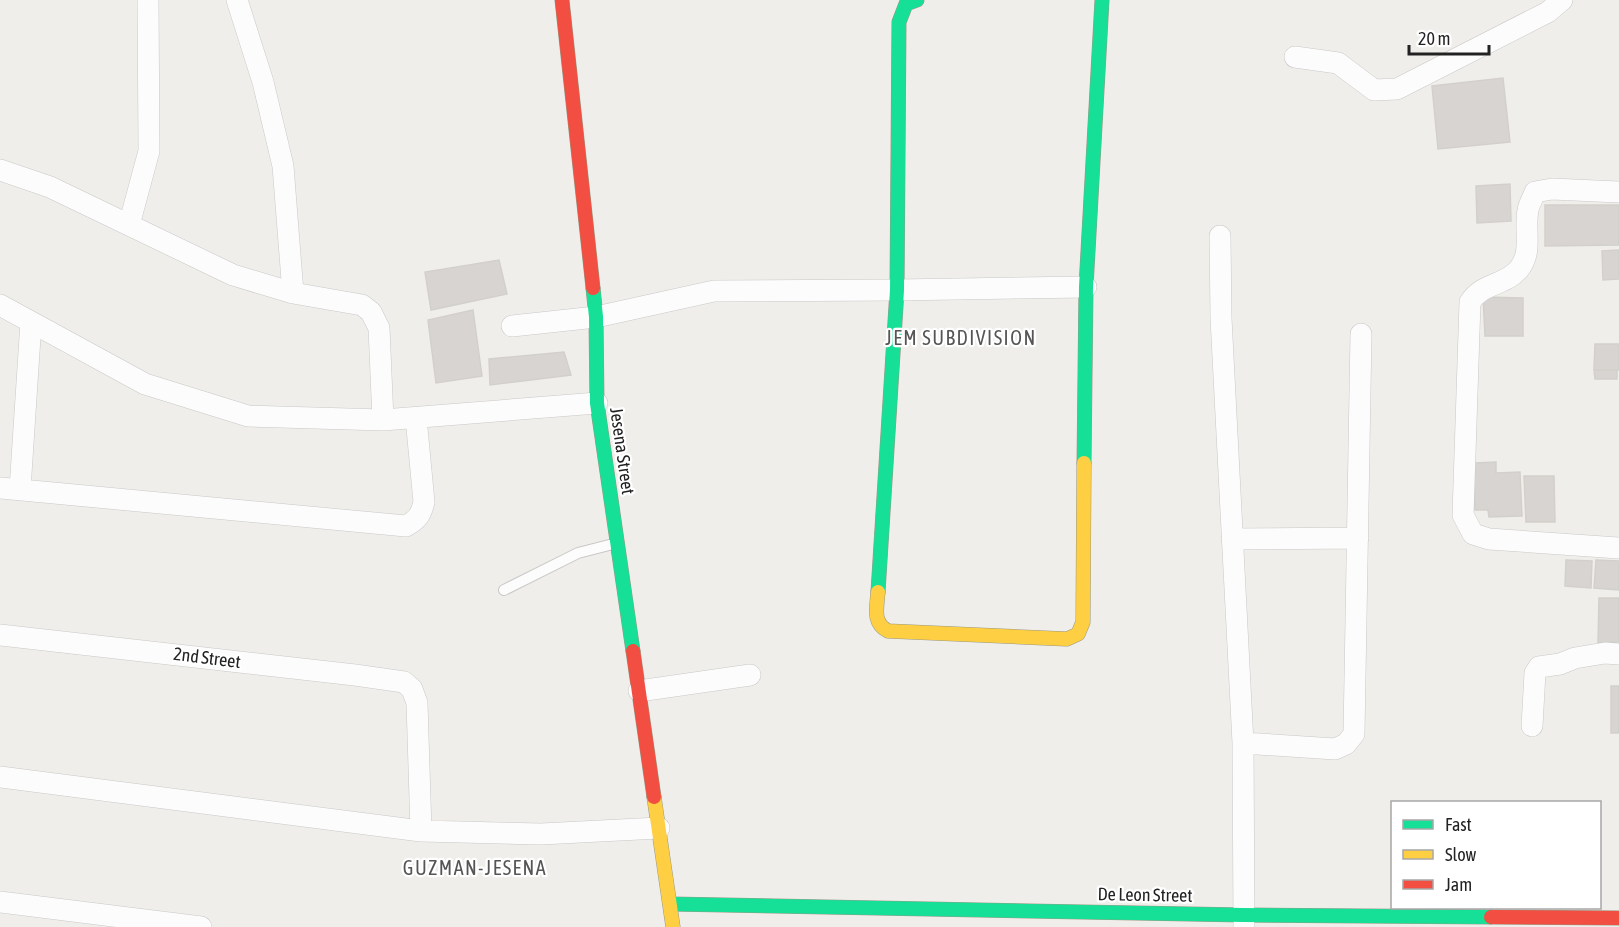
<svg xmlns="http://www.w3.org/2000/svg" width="1619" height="927" font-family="'Asap Condensed',sans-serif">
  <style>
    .building { fill: #d7d4d2; stroke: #d3d0cc; stroke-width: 1.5 }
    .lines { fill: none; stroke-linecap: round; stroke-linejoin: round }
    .lane-casing { stroke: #c9c8c7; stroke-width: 12 }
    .street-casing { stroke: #c9c8c7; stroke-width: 22 }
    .fast-casing { stroke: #999a82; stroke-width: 15 }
    .slow-casing { stroke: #999a82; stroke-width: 15 }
    .jam-casing { stroke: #999a82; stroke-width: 15 }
    .lane { stroke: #fdfcfc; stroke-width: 10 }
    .street { stroke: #fdfcfc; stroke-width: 21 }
    .fast { stroke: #16e098; stroke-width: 14 }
    .slow { stroke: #ffcf43; stroke-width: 14 }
    .jam { stroke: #f24e42; stroke-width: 14 }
    .labels { text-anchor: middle; stroke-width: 4.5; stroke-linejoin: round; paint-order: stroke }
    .street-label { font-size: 18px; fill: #222; stroke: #fff }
    .neighbourhood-label { font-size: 20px; letter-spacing: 1.5px; fill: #555; stroke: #fff }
  </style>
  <rect width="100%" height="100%" fill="#f0eeeb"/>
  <!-- building -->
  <path class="building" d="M1503,78L1510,142L1438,149L1432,86Z
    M1510,184L1511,221L1477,223L1476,186Z
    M1545,205H1619V245L1545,246Z
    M1619,250V279L1603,280L1602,251Z
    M499,260L507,294L431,310L425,272Z
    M1483,297L1523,298V336H1485Z
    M473,310L482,376L436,383L428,320Z
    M1595,344H1619V370H1594Z
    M564,352L571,375L490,385L489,359Z
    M1594,370H1617V379H1595Z
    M1496,462V473L1520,472L1522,516L1489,517L1488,510H1475L1474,463Z
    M1524,476H1554L1555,522H1526Z
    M1566,560L1592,561L1591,588L1565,586Z
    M1596,560L1619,561V590L1594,588Z
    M1599,598H1619V642L1598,643Z
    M1611,686H1619V733H1611Z"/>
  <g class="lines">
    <defs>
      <path id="lane" d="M504,590L578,553L617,543"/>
      <path id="street" d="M237,0L263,82L283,166L293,293
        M1295,57L1338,63L1374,90L1397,89L1548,12L1562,0
        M0,170L50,187L233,275L293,293L362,305L371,312L379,328L383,420
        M1619,192L1552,189L1535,192C1533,198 1529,204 1528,210C1524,230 1533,252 1519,269C1505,286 1483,282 1470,302L1463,515L1473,534L1489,539L1619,548
        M129,225L149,151L148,0
        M1220,236L1221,318L1243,743L1244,927
        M0,305L145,384L248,416L383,420L597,403
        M512,326L596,317L714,291L897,290L1086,287
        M0,488L406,526C417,520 421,515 424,502L416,418
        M20,489L31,322
        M1232,539L1358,538
        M0,635L355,675L404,682L412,689L417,703L421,831
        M639,691L750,675
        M1532,726L1535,673L1539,667L1560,664L1575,658L1605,653L1619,654
        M1243,743L1335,749L1346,744L1354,734L1361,334
        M0,777L421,831L541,834L659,828
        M0,902L201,927"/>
      <path id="fast" d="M593,288L596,317L597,403L633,651
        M1084,463L1086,287L1102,0
        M878,592L897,290L899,22L906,4L917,0
        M671,904L1243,915L1491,917"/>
      <path id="slow" d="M878,592C877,607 872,623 888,631L1067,639L1078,634L1083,622L1084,463
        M654,797L673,927"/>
      <path id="jam" d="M562,0L593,288
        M633,651L654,797
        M1491,917L1619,918"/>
    </defs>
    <!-- lane casing -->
    <use href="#lane" class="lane-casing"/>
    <!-- street casing -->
    <use href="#street" class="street-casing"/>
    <!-- fast casing -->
    <use href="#fast" class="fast-casing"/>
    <!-- slow casing -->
    <use href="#slow" class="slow-casing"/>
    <!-- jam casing -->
    <use href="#jam" class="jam-casing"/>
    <!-- lane -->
    <use href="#lane" class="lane"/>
    <!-- street -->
    <use href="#street" class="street"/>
    <!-- fast -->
    <use href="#fast" class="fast"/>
    <!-- slow -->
    <use href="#slow" class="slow"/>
    <!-- jam -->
    <use href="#jam" class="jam"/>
  </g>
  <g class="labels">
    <!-- street labels -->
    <g class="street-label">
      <text transform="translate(622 451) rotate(82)" y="6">Jesena Street</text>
      <text transform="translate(207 658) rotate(7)" y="6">2nd Street</text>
      <text transform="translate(1145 895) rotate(1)" y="6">De Leon Street</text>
    </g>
    <!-- neighbourhood labels -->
    <g class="neighbourhood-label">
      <text x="961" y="345">JEM SUBDIVISION</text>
      <text x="475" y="875">GUZMAN-JESENA</text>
    </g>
  </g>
  <!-- legend -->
  <rect x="1391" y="801" width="210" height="108" fill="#ffffff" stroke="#a7a7a7" stroke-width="1.5"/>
  <rect x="1403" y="820" width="30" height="9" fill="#16e098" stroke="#a7a7a7" stroke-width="1.5"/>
  <text x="1445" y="831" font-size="18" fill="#222222">Fast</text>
  <rect x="1403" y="850" width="30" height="9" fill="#ffcf43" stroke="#a7a7a7" stroke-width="1.5"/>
  <text x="1445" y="861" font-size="18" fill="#222222">Slow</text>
  <rect x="1403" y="880" width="30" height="9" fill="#f24e42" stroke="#a7a7a7" stroke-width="1.5"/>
  <text x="1445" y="891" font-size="18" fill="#222222">Jam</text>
  <!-- scale -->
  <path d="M1409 45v9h80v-9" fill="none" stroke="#222222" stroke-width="3"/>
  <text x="1418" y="45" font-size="18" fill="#222222" stroke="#ffffff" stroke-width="4.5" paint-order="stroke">20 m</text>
</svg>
